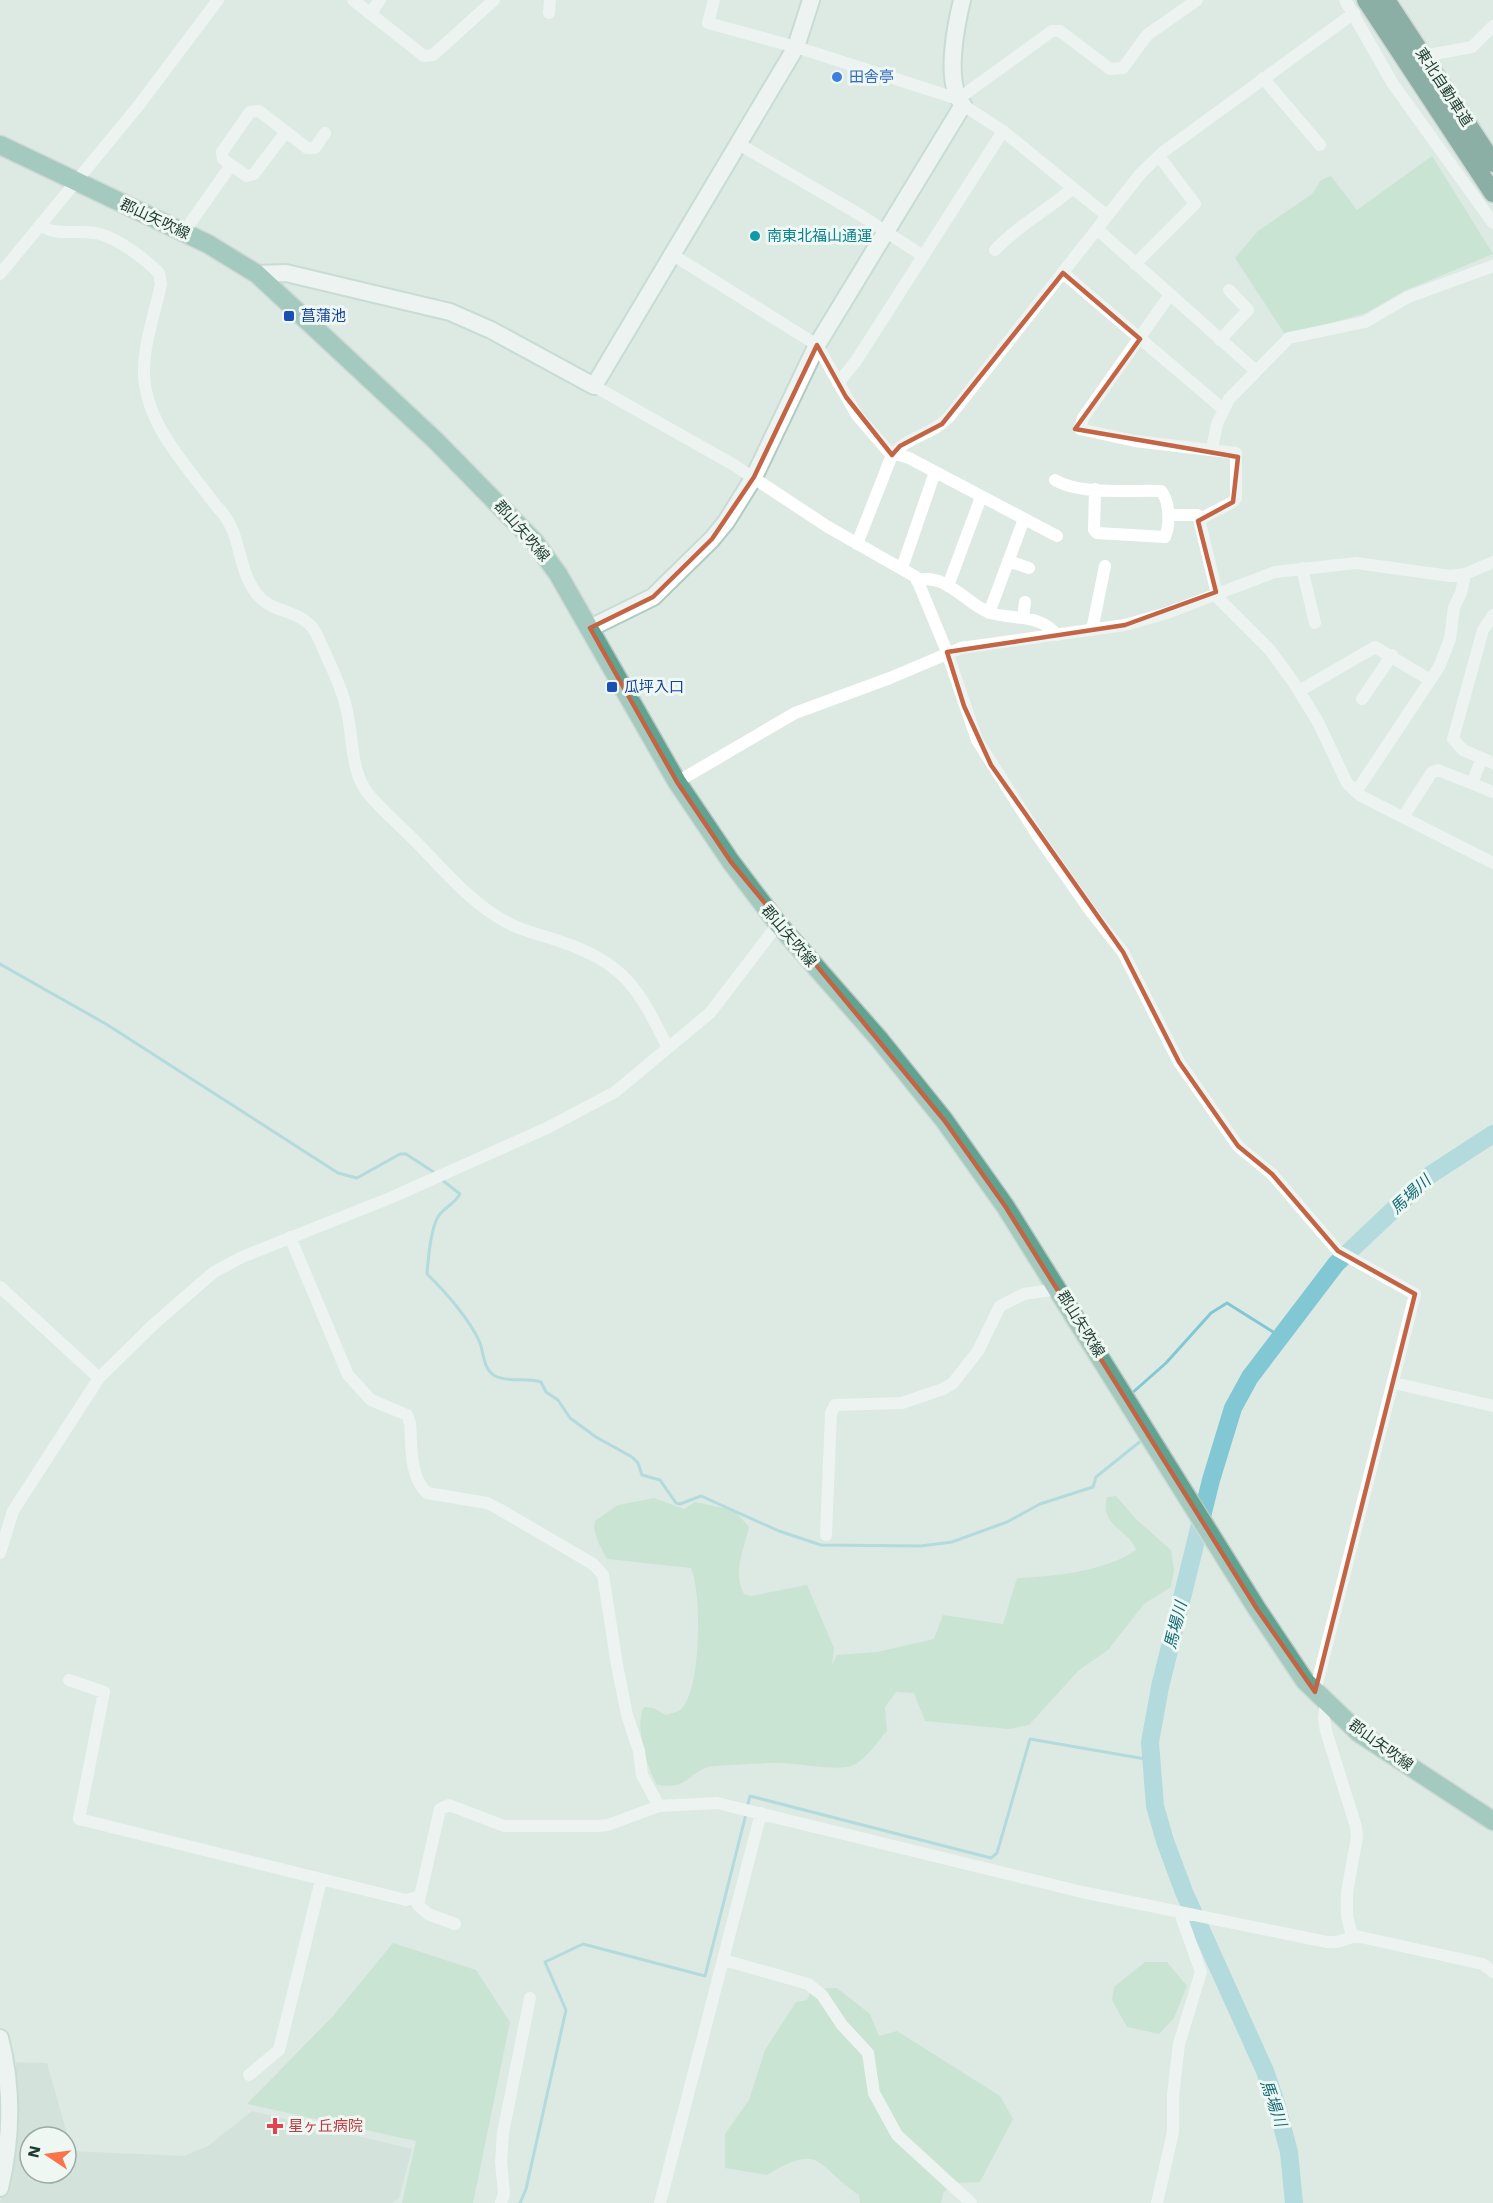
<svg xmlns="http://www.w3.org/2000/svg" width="1493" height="2203" font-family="'Work Sans','Noto Sans JP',sans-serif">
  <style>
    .built { fill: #cbdad3; fill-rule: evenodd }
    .green { fill: #b4ddbf }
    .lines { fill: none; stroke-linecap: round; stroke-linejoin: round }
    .stream { stroke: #81c8d4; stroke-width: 3 }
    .river { stroke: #81c8d4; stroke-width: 18 }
    .secondary-casing { stroke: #b0cbc0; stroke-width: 20 }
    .primary-casing { stroke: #bcc4c2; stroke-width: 21 }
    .highway-casing { stroke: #bcc4c2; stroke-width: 21 }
    .street { stroke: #fff; stroke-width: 12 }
    .secondary { stroke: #fff; stroke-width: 16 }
    .primary { stroke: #5fa390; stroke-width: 18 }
    .highway { stroke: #28685a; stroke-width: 18 }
    .marked { fill: none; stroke: #c36545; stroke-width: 4.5; stroke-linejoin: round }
    .shop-dot { fill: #3f7fe0; stroke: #eef7f2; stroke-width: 2 }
    .culture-dot { fill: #0f9aa8; stroke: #eef7f2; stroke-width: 2 }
    .transit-dot { fill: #1a4fb4; stroke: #eef7f2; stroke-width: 2 }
    .health-dot { fill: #e0444e; stroke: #eef7f2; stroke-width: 2 }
    .labels { text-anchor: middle; stroke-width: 6; stroke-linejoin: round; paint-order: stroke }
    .shop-label { font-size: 15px; fill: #366cbe; stroke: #eef7f2; text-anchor: start }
    .street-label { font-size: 15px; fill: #1e3b32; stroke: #eef7f2 }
    .culture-label { font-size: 15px; fill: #0d838f; stroke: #eef7f2; text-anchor: start }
    .transit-label { font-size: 15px; fill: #164399; stroke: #eef7f2; text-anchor: start }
    .health-label { font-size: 15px; fill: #be3a42; stroke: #eef7f2; text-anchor: start }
    .water-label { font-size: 16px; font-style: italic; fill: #156a79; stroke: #eef7f2 }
  </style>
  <rect width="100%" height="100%" fill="#ddeae4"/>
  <!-- built -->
  <path class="built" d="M16,2062L47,2063L72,2151L184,2156L208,2146L252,2111L412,2149L399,2198L392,2203H0L13,2160ZM30,2137H66V2173H30Z"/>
  <!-- green -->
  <path class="green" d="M1432,156L1493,254L1404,291L1366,313L1286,336L1235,258L1258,231L1312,194L1321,180L1331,176L1357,210Z
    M1116,1496L1136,1519L1171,1550L1174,1570L1171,1587L1144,1604L1108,1650L1079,1670L1029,1725L1009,1729L925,1721L914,1693L896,1692L885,1707L887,1731C877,1742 863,1765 847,1767C824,1770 797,1762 774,1763C755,1763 734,1765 715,1766C687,1769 693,1790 657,1785C647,1768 634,1725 644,1707L653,1708L666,1715C672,1713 680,1712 683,1707C701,1685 702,1593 691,1568L607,1559L598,1542L594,1528L595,1521L618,1505L654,1498L684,1509L695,1502L734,1510L749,1527C744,1550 732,1572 744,1594L751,1596L807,1585L834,1648L832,1665L837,1655L877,1652L934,1639L943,1615L1003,1624L1017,1578C1052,1577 1107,1571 1136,1550C1130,1530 1099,1527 1107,1497Z
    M393,1943L476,1970L510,2022L473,2203H402L416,2141L247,2104L333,2016Z
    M1145,1962H1167L1187,1986L1174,2018L1159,2034L1127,2027L1112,2000L1114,1987Z
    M837,1988L870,2014L879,2036L897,2031L1000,2096L1013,2119L980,2182L954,2183L943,2193L941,2203H860L859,2195C816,2167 823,2141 767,2175L725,2168V2134L749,2100L765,2050L796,2002L807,2000L812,1989Z"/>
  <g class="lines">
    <!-- stream -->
    <path class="stream" d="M0,964L106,1024L338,1173L357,1178L400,1154H406L435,1173
      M442,1180L460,1194C454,1204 447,1206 440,1214C431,1224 428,1260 427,1274C444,1290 471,1321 480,1343C484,1354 483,1369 495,1376C509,1383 526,1377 541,1382L546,1392L558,1400L570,1418L596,1437L632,1457L638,1463L642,1475L660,1480L676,1503L680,1504L701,1496L779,1531L821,1545L921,1546L952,1542L1007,1522L1040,1504L1093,1487L1096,1477L1142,1440
      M1131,1394L1166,1363L1211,1313L1227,1303L1281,1337
      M747,1808L750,1796L991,1858L997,1853L1030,1739L1151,1760
      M520,2203L526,2189L566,2010L545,1962L583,1944L705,1976L746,1814"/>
    <!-- river -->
    <path class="river" d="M1294,2203L1289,2152L1276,2103L1265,2071L1184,1892L1165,1841L1155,1806L1150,1742L1160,1687L1211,1480L1233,1408L1250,1377L1336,1264L1430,1175L1493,1134"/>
    <defs>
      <path id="secondary" d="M257,274L286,273L450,312L491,330L594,386L796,47L811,0
        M590,628L653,597L712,539L726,522L754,477L817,345L963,105C944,84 956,25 962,0
        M0,2038C13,2088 12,2137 0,2188"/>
      <path id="primary" d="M0,145L208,244L257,274L435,440L534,541L558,574L677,782L731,862L778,924L879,1039L944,1120L1005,1206L1257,1609L1305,1681L1359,1733L1493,1821"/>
      <path id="highway" d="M1366,0L1493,193
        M1386,0L1493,163"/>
    </defs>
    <!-- secondary casing -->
    <use href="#secondary" class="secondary-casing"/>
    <!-- primary casing -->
    <use href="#primary" class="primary-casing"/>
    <!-- highway casing -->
    <use href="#highway" class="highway-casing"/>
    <!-- street -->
    <path class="street" d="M353,0L424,56L433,55L494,0
      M714,0L708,23L796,47L958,99L1052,31H1060L1110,69L1123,68L1147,35L1197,0
      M1345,0L1393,84L1493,223
      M549,13L550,0
      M370,14L380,0
      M1434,54L1472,47L1493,26
      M1263,78L1320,145
      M963,105L1003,131L1106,215
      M737,143L862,216L923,256
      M231,165L223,159L222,152L250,112L259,111L307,148H315L325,133
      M40,225C58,238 80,228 100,234C120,240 144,258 159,273L161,284C155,312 144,343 144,371C144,424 188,467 217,507C242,530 236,566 256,593C274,617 305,606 319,639C328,661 341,684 346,707C354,737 349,773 371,797C387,815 406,831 423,849C446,873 468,898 496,916C515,929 538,934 559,941C625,963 638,988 668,1048
      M1098,230L1256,371
      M184,232L231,165L247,176L254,174L285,133
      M995,250C1017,226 1048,210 1073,188
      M673,255L817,345L857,415L888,451L909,458L1057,536
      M1135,264L1195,204L1159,156
      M1063,273L1223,409
      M0,274L139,105L218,0
      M1169,296L1083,418L1080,429L1135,441L1236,453V498L1233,502L1202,518L1200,523L1218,598L1270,650L1294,683L1318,722L1347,783L1361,796L1493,863
      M1220,340L1248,310L1229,290
      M838,383L856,361L1003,131
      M594,386L734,465L828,527L916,577L947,652L977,740L1038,836L1092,913L1123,952L1179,1062L1238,1146L1272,1174L1338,1251L1415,1294L1315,1692
      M1212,449L1217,424L1229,399L1289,338L1365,322L1408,297L1493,266
      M1055,480C1079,495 1132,490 1161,491C1170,501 1170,525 1165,537L1097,533L1094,530L1095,489
      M1168,515H1197L1202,518
      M857,544L892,455C908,436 932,435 949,417L1141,173L1163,152L1354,13
      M1008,561L1029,568
      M902,568L935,472
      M1302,568L1315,623
      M917,581C943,571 966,603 988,612C1012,621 1038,612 1057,635
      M948,586L981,497
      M989,613L1024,519
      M1493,615L1483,630L1453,739L1463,750L1493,763
      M1023,618L1025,602
      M1092,630L1105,566
      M1299,691L1375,647L1430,680
      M1362,699L1392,655
      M677,782L795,713L890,678L961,648L1125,625L1167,613L1275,572L1356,563L1450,576L1465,574L1493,562
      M1472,783L1482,758
      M1356,792L1439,667L1450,639L1454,607L1461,593L1465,574
      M1403,817L1432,772L1438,770L1493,792
      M290,1237L348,1375L371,1400L407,1415L410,1423C412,1445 409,1477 427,1493L487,1503L499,1509L593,1564L603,1575L617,1665L627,1715L639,1751L642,1775L659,1806
      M0,1287L99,1378
      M1394,1383L1493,1406
      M826,1535L831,1413L835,1405L902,1403L943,1389L953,1383L978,1351L1000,1306L1024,1294L1059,1289
      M0,1553L13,1511L99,1378L154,1324L214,1272L242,1257L390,1198L547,1128L615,1092L710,1013L778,924
      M69,1680L104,1692L79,1819L406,1900L418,1897
      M1326,1701L1324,1718L1326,1731L1356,1827L1357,1837L1347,1892V1916L1352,1936
      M455,1924L428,1914L418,1905L440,1809L449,1805L504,1826H599L608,1825L659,1806L717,1803L1082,1892L1327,1942H1337L1356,1936L1483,1964L1493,1972
      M724,1960L808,1984L822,1995L842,2025L868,2053L874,2093L897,2135L971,2203
      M249,2075L279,2050L321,1880
      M501,2203L504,2194L501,2162L503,2133L530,1998
      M660,2203L761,1813
      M1157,2203L1173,2132V2095L1179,2044L1201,1972L1180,1913"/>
    <!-- secondary -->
    <use href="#secondary" class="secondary"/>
    <!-- primary -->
    <use href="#primary" class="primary"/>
    <!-- highway -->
    <use href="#highway" class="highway"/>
  </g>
  <!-- marked area -->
  <path d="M0 0H1493V2203H0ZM1063,273L1140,339L1075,429L1238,457L1233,502L1198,521L1216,592L1125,625L947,652L964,706L991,765L1123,952L1179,1062L1238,1146L1272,1174L1338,1251L1415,1294L1315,1692L1257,1609L1005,1206L944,1120L731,862L677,782L590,628L653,597L712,539L754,477L817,345L846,397L892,455L900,446L942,424Z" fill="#ddeae4" fill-opacity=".55" fill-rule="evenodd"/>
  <path class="marked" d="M1063,273L1140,339L1075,429L1238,457L1233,502L1198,521L1216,592L1125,625L947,652L964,706L991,765L1123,952L1179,1062L1238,1146L1272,1174L1338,1251L1415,1294L1315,1692L1257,1609L1005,1206L944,1120L731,862L677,782L590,628L653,597L712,539L754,477L817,345L846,397L892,455L900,446L942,424Z"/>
  <!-- markers -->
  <circle class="shop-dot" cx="837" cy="77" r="6"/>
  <circle class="culture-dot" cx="755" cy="236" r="6"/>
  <g class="transit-dot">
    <rect x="283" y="310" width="12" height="12" rx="3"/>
    <rect x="606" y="681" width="12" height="12" rx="3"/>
  </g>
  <path class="health-dot" d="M272 2117h6v6h6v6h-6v6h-6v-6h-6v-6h6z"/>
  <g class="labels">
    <!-- shop labels -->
    <g class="shop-label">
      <text x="849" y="82">田舎亭</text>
    </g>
    <!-- street labels -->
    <g class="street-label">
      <text transform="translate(1444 87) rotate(57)" y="5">東北自動車道</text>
      <text transform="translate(155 219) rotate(25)" y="5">郡山矢吹線</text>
      <text transform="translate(522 531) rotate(49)" y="5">郡山矢吹線</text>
      <text transform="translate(789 936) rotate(50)" y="5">郡山矢吹線</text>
      <text transform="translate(1081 1324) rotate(58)" y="5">郡山矢吹線</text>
      <text transform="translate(1381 1745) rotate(36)" y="5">郡山矢吹線</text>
    </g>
    <!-- culture labels -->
    <g class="culture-label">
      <text x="767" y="241">南東北福山通運</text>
    </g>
    <!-- transit labels -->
    <g class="transit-label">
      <text x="301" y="321">菖蒲池</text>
      <text x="624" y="692">瓜坪入口</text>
    </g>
    <!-- health labels -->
    <g class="health-label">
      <text x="288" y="2131">星ヶ丘病院</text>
    </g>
    <!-- water labels -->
    <g class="water-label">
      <text transform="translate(1410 1194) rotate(-43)" y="6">馬場川</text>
      <text transform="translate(1175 1625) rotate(-76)" y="6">馬場川</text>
      <text transform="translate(1274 2103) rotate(71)" y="6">馬場川</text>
    </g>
  </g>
  <!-- north arrow -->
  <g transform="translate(48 2155) rotate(283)"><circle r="28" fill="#eef7f2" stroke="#9baca5" stroke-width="1.5"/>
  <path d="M0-4.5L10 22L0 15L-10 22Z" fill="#fa734b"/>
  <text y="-9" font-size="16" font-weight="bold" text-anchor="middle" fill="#1e3b32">N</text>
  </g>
</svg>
